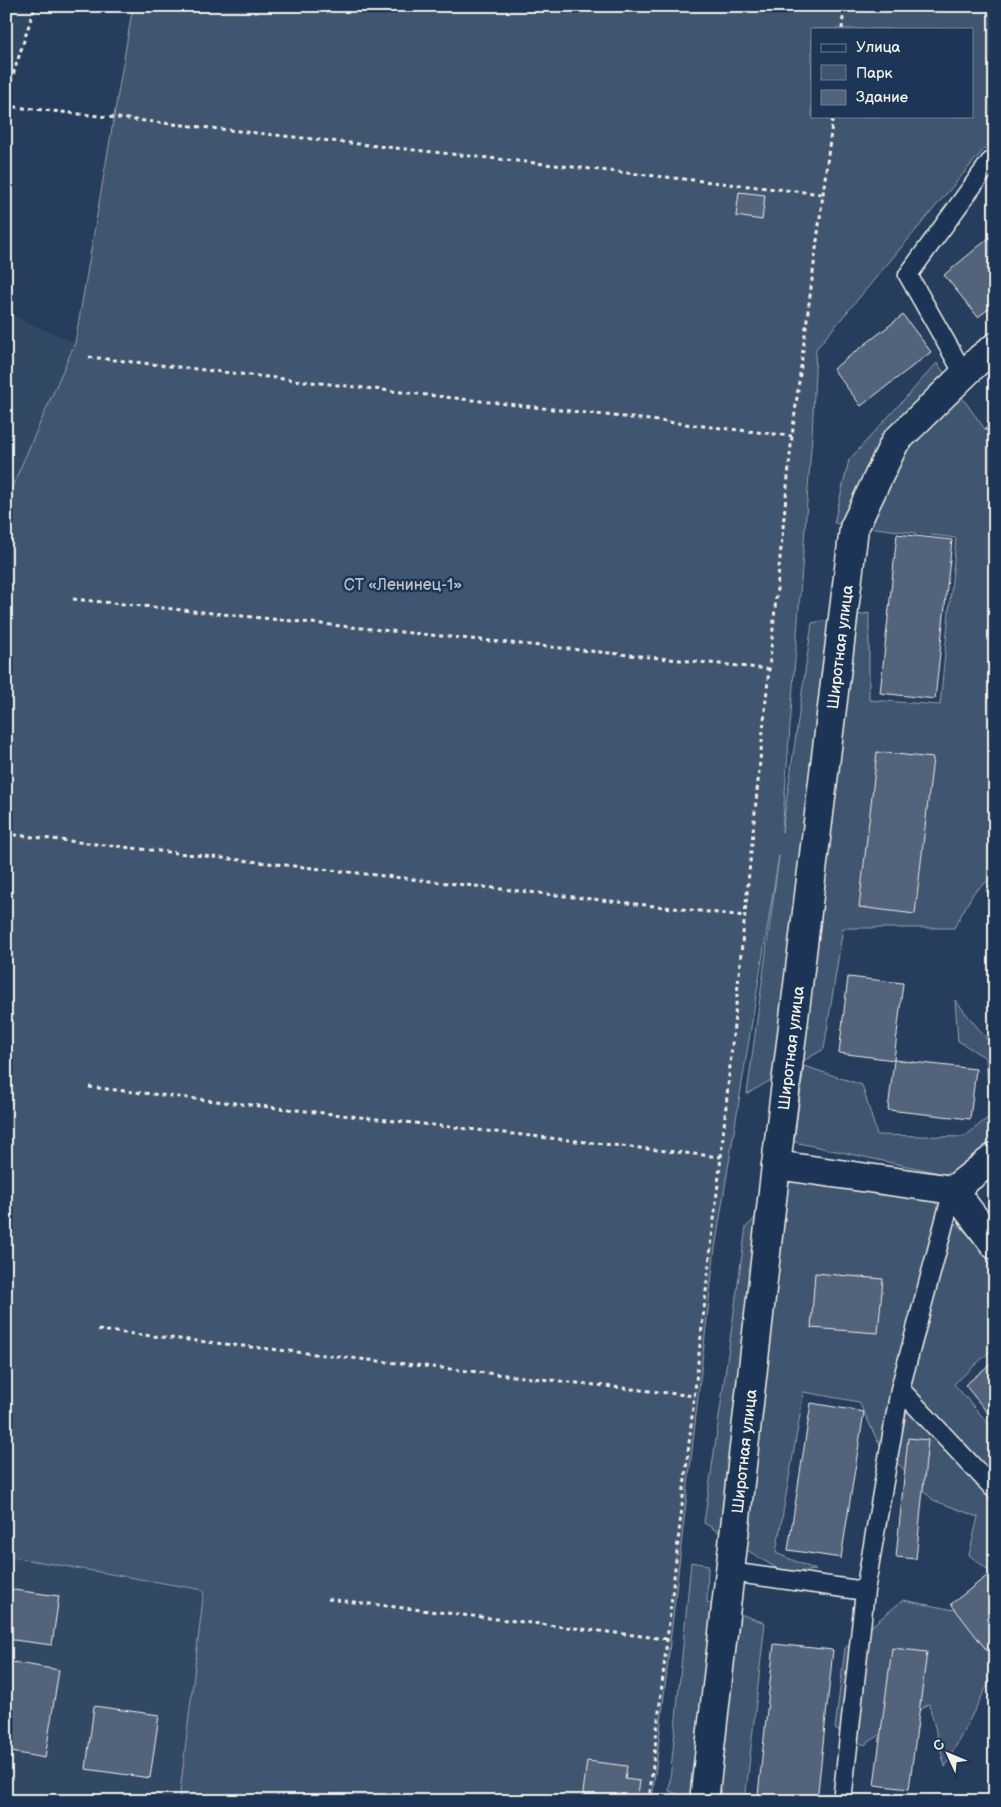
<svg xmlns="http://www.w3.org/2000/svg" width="1001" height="1807" font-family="'Balsamiq Sans',sans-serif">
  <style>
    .built { fill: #334966 }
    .green { fill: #40546f; stroke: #9aa2ac; fill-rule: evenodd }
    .building { fill: #52647b; stroke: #f4f1e8 }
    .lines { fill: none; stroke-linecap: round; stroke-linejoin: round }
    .service-casing { stroke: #f4f1e8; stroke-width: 21 }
    .minor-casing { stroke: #f4f1e8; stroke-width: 31 }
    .path { stroke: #f4f1e8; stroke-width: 3; stroke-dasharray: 4 4; stroke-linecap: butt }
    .service { stroke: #1d3557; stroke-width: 18 }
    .minor { stroke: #1d3557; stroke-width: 28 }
    .labels { text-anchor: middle; stroke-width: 5; stroke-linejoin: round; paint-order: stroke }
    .park-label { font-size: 16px; fill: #bec2c4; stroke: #1d3557 }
    .street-label { font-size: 16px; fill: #f4f1e8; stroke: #1d3557 }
  </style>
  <rect width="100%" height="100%" fill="#263d5d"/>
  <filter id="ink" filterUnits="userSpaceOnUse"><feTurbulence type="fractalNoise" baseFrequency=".02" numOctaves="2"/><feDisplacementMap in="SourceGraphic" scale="10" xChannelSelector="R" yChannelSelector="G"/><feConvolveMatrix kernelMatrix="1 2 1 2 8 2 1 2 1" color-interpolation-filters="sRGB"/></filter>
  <g filter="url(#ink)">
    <!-- built -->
    <path class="built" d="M6,6H35L6,97Z
      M6,313L75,343L6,501Z
      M6,1556L204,1590L179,1801H6Z"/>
    <!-- green -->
    <path class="green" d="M133,6H995V136L816,349L812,436L782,832L812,623L869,613V700L940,705L956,538L834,523L849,460L937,363L995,443V625L993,627L995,630V875L974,892L954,928H843L824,1049L747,1094L779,856L715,1248L652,1801H179L204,1590L6,1556V501L75,343ZM812,29H972V116H812Z
      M955,1000L995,1049V1140L949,1175L794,1142L804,1066L862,1085L877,1135L964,1137L990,1116L986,1058L958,1041Z
      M794,1179L933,1201L995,1260V1347L954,1384L995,1431V1575L969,1555L978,1517L933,1500L879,1444L859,1402L804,1392L776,1553L816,1570L784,1573L704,1523L746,1227Z
      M691,1562L708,1565L707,1602L765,1623L745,1801H700L669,1791Z
      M903,1600L995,1618V1671L945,1767L929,1704L864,1745L835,1729L845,1648Z"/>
    <!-- building -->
    <path class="building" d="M739,192L765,195L762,220L736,216Z
      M995,233V304L978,317L944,275Z
      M903,315L931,352L861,406L833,369Z
      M995,420V440L985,428Z
      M897,534L952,540L935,699L880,693Z
      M877,752L933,758L915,914L859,907Z
      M995,883V901L986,890Z
      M848,977L903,983L894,1060L839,1053Z
      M894,1060L976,1069L970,1119L888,1110Z
      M815,1273L883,1279L878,1333L811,1328Z
      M995,1360V1422L965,1385Z
      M811,1403L864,1412L841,1558L788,1550Z
      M908,1438L928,1440L916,1559L896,1557Z
      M992,1572L995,1575V1661L951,1604Z
      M6,1589L59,1596L52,1645L6,1639Z
      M774,1644L833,1650L817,1801L758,1795Z
      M892,1648L927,1652L909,1789L874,1785Z
      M6,1661L59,1670L45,1758L6,1751Z
      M94,1706L159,1715L150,1778L86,1769Z
      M587,1761L627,1766L625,1779L640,1781L637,1801H582Z"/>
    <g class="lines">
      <defs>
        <path id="service" d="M964,374L908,275L990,162L995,158
          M900,1389L995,1490
          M730,1572L865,1591L900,1389L953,1190
          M842,1801L865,1591"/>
        <g id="minor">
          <path d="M776,1165L953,1190"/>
          <path d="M953,1190L995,1245"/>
          <path d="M953,1190L995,1157"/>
          <path id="s1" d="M704,1801L776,1165L854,528L895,442L981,358L995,347"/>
        </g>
      </defs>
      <!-- service casing -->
      <use href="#service" class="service-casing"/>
      <!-- minor casing -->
      <use href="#minor" class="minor-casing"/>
      <!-- path -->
      <path class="path" d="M842,29L844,6
        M6,97L35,6
        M6,106L823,194
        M89,357L792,436
        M73,599L769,669
        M6,834L745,916
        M89,1087L721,1157
        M98,1330L695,1396
        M328,1599L667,1639
        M649,1801L721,1157L792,436L833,116"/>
      <!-- service -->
      <use href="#service" class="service"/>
      <!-- minor -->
      <use href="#minor" class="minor"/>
    </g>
  </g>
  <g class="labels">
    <!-- park labels -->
    <g class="park-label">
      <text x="403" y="590">СТ «Ленинец-1»</text>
    </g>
    <!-- street labels -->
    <g class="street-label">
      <text dy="6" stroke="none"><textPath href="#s1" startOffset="1162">Широтная улица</textPath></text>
      <text dy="6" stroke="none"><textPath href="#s1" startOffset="758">Широтная улица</textPath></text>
      <text dy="6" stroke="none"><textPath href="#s1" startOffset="352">Широтная улица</textPath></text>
    </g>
  </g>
  <!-- margin -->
  <rect width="1001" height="1807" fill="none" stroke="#1d3557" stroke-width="25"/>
  <rect x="12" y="12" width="976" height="1782" fill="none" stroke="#f4f1e8" stroke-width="2" filter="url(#ink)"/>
  <!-- legend -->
  <rect x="811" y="28" width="162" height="90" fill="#1d3557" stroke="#738091"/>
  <rect x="821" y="44" width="25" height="8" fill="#1d3557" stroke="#738091"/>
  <text x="856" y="52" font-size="15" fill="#f4f1e8">Улица</text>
  <rect x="821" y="65" width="25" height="15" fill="#40546f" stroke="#738091"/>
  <text x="856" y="78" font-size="15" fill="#f4f1e8">Парк</text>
  <rect x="821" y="90" width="25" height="15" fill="#52647b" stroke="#738091"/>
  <text x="856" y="102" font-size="15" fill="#f4f1e8">Здание</text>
  <!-- north arrow -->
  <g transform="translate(948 1754) rotate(314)" stroke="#1d3557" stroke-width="4" paint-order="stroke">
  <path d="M0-4L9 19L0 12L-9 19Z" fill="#f4f1e8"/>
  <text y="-8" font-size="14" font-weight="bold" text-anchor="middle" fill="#f4f1e8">С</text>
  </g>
</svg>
